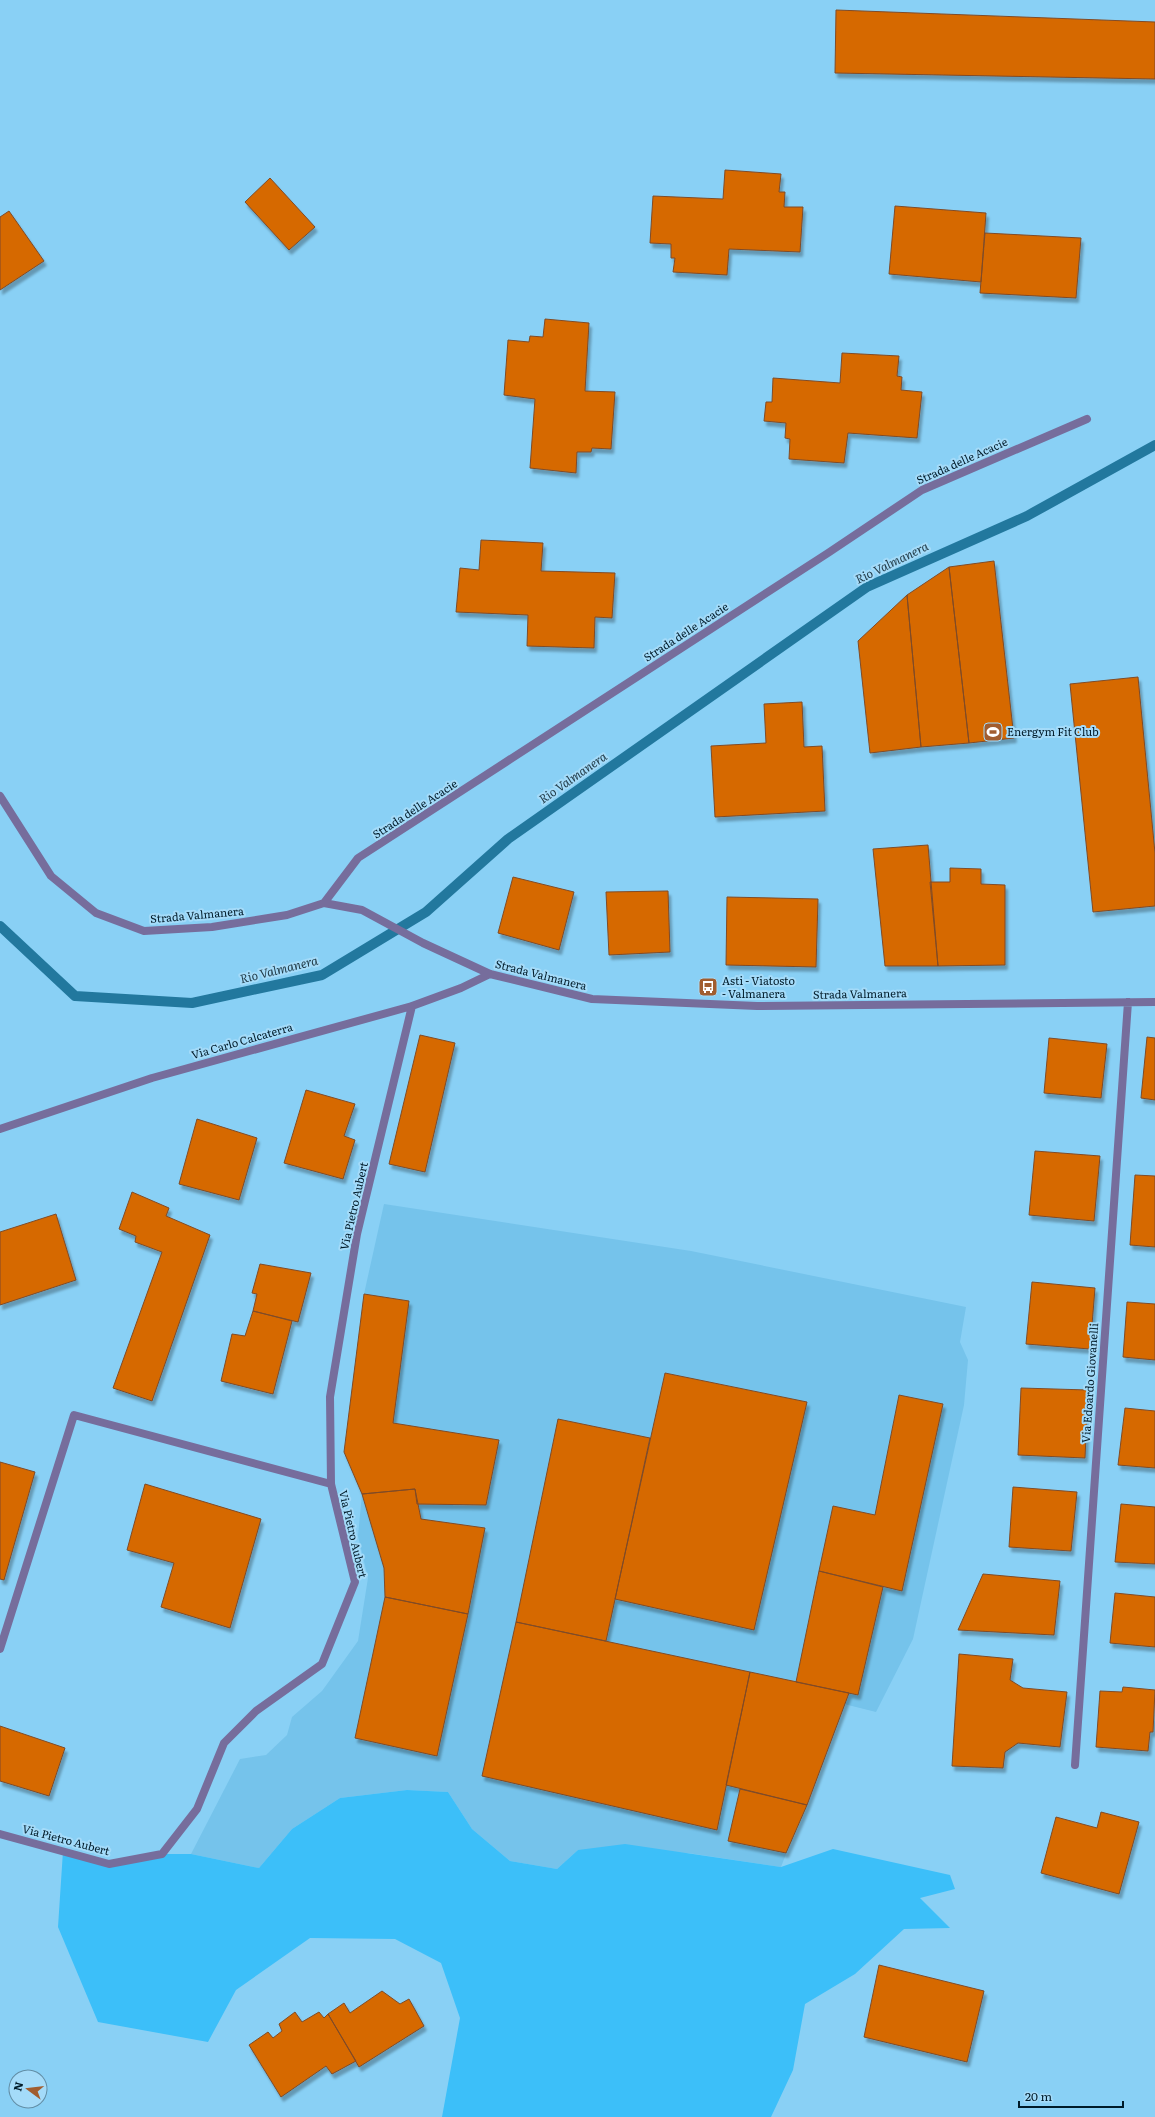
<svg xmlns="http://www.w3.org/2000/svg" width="1155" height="2117" font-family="Literata,serif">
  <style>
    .built { fill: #75c3eb }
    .green { fill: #3cbff9 }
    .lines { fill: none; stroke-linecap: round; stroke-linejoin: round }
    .stream { stroke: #22789e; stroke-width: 10 }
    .building { fill: #d66901; stroke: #804b27; filter: url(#shadow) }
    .street { stroke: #766d9c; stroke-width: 8 }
    .labels { text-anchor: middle; stroke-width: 4; stroke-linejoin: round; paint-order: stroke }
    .street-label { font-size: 11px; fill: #001b29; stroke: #a4dbf9 }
    .poi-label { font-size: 11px; fill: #001b29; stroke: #a4dbf9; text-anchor: start }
    .water-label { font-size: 12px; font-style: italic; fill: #223c49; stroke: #a4dbf9 }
  </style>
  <defs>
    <filter id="shadow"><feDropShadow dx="2.5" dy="4.5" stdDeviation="1" flood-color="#0004"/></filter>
  </defs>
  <rect width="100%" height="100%" fill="#89d0f5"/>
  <!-- built -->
  <path class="built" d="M384,1204L691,1251L966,1307L960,1342L968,1360L964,1405L913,1639L876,1712L844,1704L781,1867L688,1853L578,1850L557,1869L510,1861L472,1829L448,1792L407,1790L340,1798L292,1829L259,1868L191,1854L240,1759L266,1755L287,1735L292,1717L322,1691L358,1641L368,1578L358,1536L362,1494L364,1294Z"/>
  <!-- green -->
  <path class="green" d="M407,1790L448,1792L472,1829L510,1861L557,1869L578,1850L625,1844L781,1867L833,1849L950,1875L955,1889L920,1898L950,1928L904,1929L855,1974L805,2004L793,2070L771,2117H442L460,2018L441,1963L395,1939L310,1938L236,1990L208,2042L98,2022L58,1927L63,1851L109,1864L162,1854H191L259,1868L292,1829L340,1798Z"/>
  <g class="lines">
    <!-- stream -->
    <path class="stream" d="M0,926L75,996L192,1003L322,975L426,912L508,839L867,587L1027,516L1155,445"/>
  </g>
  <!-- building -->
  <path class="building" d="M836,10L1155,22V79L835,73Z
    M725,170L781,174L779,192H785L784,207H803L800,252L729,249L727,275L673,272L675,258H671V244L650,243L653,196L723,199Z
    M270,178L315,227L289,250L245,202Z
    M895,206L986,213L981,282L889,274Z
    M9,211L44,261L0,290V217Z
    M985,233L1081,238L1076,298L980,293Z
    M545,319L589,323L585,391L615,392L611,449L592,448L591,452H577L576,473L530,468L535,399L504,395L508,340L529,342L530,336L543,337Z
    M842,353L899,356L897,376L902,377L901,390L922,392L917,438L848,433L844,463L789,459L790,439L785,438L786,423L764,421L766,402H772L773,378L840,383Z
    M481,540L543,543L541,571L615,573L612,618L595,617L594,648L527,646L528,615L456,612L460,568L479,570Z
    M994,561L1014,738L969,743L949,567Z
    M949,567L969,743L921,747L907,595Z
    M907,595L921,747L870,753L858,641Z
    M1138,677L1155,853V906L1093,912L1070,684Z
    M802,702L804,747L822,746L825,811L715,817L711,746L766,743L764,704Z
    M928,845L938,966H885L873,849Z
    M950,868L981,869V884L1005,885V965L938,966L930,882H950Z
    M513,877L574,892L559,950L498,933Z
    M668,891L670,952L609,955L606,892Z
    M727,897L818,899L816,967L726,965Z
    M420,1035L455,1043L425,1172L389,1164Z
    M1147,1037L1155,1038V1100L1141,1098Z
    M1049,1038L1107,1044L1101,1098L1044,1093Z
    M306,1090L355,1104L344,1136L355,1140L343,1179L284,1163Z
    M197,1119L257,1138L239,1200L179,1184Z
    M1035,1151L1100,1156L1094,1221L1029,1215Z
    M1135,1175L1155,1176V1247L1130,1245Z
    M132,1192L169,1208L166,1216L210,1235L152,1401L113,1388L162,1252L135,1242L136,1236L119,1229Z
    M56,1214L76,1280L0,1305V1232Z
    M260,1264L311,1273L298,1322L253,1311L257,1294L252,1293Z
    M1032,1282L1095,1288L1090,1349L1026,1344Z
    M364,1294L409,1301L393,1423L499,1440L486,1505L417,1504L415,1489L362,1494L344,1452Z
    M1127,1302L1155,1304V1360L1123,1357Z
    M253,1311L292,1321L273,1394L221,1381L232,1334L245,1336Z
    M665,1373L807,1402L754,1630L615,1599Z
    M1021,1388L1088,1390L1085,1458L1018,1455Z
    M899,1395L943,1404L902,1591L819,1571L833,1506L875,1515Z
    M1125,1408L1155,1411V1468L1118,1465Z
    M558,1419L650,1438L606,1641L516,1622Z
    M0,1462L35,1472L4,1580L0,1579Z
    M145,1484L261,1519L230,1628L161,1607L174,1563L127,1550Z
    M1013,1487L1077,1492L1071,1551L1009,1547Z
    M415,1489L421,1519L485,1528L468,1614L385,1597L384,1568L362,1494Z
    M1121,1504L1155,1507V1564L1115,1562Z
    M819,1571L883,1587L858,1695L796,1682Z
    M983,1574L1060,1581L1054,1635L958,1630Z
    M1115,1593L1155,1597V1647L1110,1643Z
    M385,1597L468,1614L437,1756L355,1738Z
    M516,1622L750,1672L717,1830L482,1776Z
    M959,1654L1013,1659L1010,1680L1023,1688L1067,1692L1060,1747L1018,1743L1005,1752L1003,1768L952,1766Z
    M750,1672L849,1693L807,1805L726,1785Z
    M1123,1687L1155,1690L1153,1732H1150L1148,1751L1096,1747L1100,1691L1122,1692Z
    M0,1726L65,1748L49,1796L0,1781Z
    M740,1789L807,1805L786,1853L728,1841Z
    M1101,1812L1139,1822L1119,1894L1041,1873L1056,1817L1097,1828Z
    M879,1965L984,1991L967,2062L864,2037Z
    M382,1991L400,2004L409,1999L424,2026L359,2067L328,2014L344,2003L350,2013Z
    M295,2012L302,2022L319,2012L324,2018L328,2014L356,2061L332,2074L326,2066L281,2097L249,2045L268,2032L273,2038L282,2031L279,2024Z"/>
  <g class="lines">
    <!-- street -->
    <path class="street" d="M0,796L51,876L96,913L144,931L212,927L287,915L324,903L362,910L423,943L490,974L592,999L757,1006L1155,1002
      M324,903L358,858L828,553L922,490L1087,419
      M0,1129L152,1078L412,1006L461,988L490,974
      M0,1649L74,1415L331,1484
      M1075,1765L1128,1002
      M0,1834L109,1864L162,1854L197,1809L224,1743L256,1711L322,1664L355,1582L331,1484L330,1397L357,1234L412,1006"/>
  </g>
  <!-- icons -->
  <defs>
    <symbol id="stadium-square" viewBox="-11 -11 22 22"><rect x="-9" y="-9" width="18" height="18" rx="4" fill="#a15d2f" stroke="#a4dbf9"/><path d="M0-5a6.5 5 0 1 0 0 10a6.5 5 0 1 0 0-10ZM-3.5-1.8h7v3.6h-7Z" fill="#fff"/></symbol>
    <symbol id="bus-square" viewBox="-11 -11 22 22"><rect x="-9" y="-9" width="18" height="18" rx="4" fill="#a15d2f" stroke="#a4dbf9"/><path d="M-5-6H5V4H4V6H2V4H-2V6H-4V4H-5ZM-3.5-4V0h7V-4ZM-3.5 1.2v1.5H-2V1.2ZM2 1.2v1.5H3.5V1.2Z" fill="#fff"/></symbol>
  </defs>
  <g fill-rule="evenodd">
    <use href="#stadium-square" x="982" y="721" width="22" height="22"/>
    <use href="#bus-square" x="697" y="976" width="22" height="22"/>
  </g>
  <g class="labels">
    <!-- street labels -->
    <g class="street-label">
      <text transform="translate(962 461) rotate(-24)" y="4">Strada delle Acacie</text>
      <text transform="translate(686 632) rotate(-33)" y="4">Strada delle Acacie</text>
      <text transform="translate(415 809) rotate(-33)" y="4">Strada delle Acacie</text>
      <text transform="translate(197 915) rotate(-5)" y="4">Strada Valmanera</text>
      <text transform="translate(541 975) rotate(14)" y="4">Strada Valmanera</text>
      <text transform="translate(860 994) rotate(-1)" y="4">Strada Valmanera</text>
      <text transform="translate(242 1041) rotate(-16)" y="4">Via Carlo Calcaterra</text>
      <text transform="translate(354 1206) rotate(-77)" y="4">Via Pietro Aubert</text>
      <text transform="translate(1090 1383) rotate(-86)" y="4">Via Edoardo Giovanelli</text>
      <text transform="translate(353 1534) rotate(77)" y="4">Via Pietro Aubert</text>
      <text transform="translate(66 1840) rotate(15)" y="4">Via Pietro Aubert</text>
    </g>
    <!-- poi labels -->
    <g class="poi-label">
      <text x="1007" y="736">Energym Fit Club</text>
      <text x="722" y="985">Asti - Viatosto<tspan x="722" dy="13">- Valmanera</tspan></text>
    </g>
    <!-- water labels -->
    <g class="water-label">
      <text transform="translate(892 563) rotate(-26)" y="4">Rio Valmanera</text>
      <text transform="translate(573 778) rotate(-35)" y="4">Rio Valmanera</text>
      <text transform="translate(279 970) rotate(-14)" y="4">Rio Valmanera</text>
    </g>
  </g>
  <!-- north arrow -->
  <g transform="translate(28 2089) rotate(285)"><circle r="19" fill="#a4dbf9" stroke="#628ea6"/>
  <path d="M0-3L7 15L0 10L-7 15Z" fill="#a15d2f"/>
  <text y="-6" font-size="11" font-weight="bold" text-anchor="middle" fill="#001b29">N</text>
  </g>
  <!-- scale -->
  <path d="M1019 2101v6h104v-6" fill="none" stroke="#001b29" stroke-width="2"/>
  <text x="1025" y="2101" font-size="12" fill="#001b29" stroke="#a4dbf9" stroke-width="3" paint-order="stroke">20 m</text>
</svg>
